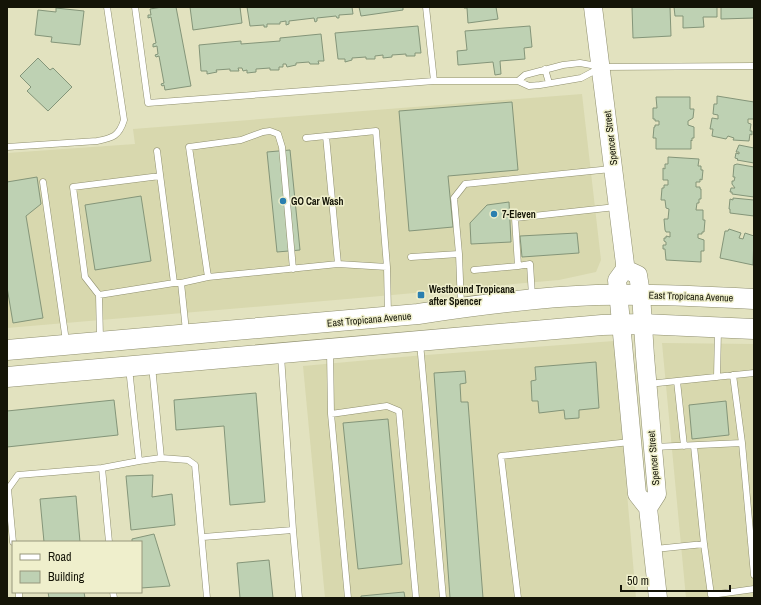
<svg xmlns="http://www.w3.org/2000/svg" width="761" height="605" font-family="'Archivo Narrow',sans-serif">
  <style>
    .built { fill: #d8d8ae }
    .building { fill: #bed1b3; stroke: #849579 }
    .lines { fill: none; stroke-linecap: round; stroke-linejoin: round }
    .lane-casing { stroke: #8f8f6e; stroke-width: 7 }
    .secondary-casing { stroke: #8f8f6e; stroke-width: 19 }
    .primary-casing { stroke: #8f8f6e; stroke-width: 21 }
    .lane { stroke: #fff; stroke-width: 6 }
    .secondary { stroke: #fff; stroke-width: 18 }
    .primary { stroke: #fff; stroke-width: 20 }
    .poi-dot { fill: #2b7faf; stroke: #efefcc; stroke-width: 1.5 }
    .labels { text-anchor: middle; stroke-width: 3; stroke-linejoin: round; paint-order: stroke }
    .street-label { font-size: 10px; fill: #141407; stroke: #efefcc }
    .poi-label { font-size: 10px; font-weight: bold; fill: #141407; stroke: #efefcc; text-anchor: start }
  </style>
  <rect width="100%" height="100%" fill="#e2e2bf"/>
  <!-- built -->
  <path class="built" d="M582,94L601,260L596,272L559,280L347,299L7,328V153L135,144L133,129Z
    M614,341L636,598H325L303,366L413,356Z
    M662,343L754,344V598H686Z"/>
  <!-- building -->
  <path class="building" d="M162,7H176L191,86L165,90L164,85L162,86L161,84L164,83L159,56L156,57L155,55L158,54L157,46L153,47V44L156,43L151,17L148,18V15H151L150,9Z
    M190,7H240L242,23L193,30Z
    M247,7H352L353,14L339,15V18H337L336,16L317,18V21L315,22L314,18L289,21V24L286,25V21L280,22V24H267V27H264V25L250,26Z
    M359,7H403V10L361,16Z
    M464,7H496L498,19L468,23L467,8H464Z
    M632,7H670L671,36L633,38Z
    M674,7H717V17H703L704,27L683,28V16H675Z
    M721,7H754V18L721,19Z
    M56,8L84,11L80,45L51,42L52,37L35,35L38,10L56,12Z
    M418,26L421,53H415V56H406V54L392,55V57L383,58V55L375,56V59H366V57L352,58V60L345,62V59H338L335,33Z
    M530,26L532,47L524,48L525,59L500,61L501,74L495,75L493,62L458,65L457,51L467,50L465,31Z
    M321,34L324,61H318L319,64H310L309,62L296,63V65L287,67L286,64H283V67H279V70H270V68L256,69V72L247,73V70L243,71L242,68H238L239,71H230V69L216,70L217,72L207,74V71H201L199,45L241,41V44L280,41V38Z
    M38,58L50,70L53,68L72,87L48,111L27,91L31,87L20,76Z
    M717,96L754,102V119H748V123L751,124L750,131H752V135L750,134L749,141L733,140L734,138L728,136L726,139L712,136L713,129H710L712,118L718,119V115L713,114L714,104H717Z
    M656,97H690V109H694L693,118L688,121V125L694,127V138H692V141L691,140V149H656V138H653L654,127H655V125H659V121H655V119H653V108H657Z
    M512,102L518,170L448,176L453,227L409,231L399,111Z
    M739,145L754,148V163L737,160L738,159L735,158L736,153L739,154V152H736Z
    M290,150L300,250L277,252L267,152Z
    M668,157L699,159L698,166H701V170H703L702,180L700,179V182H696V187H700V189H701V199H699V203H697L696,210H703V220H705L704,232H702V234H698V238L704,240V251H701V262L666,260L665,249H663V245H666V242L664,241V238H666V236L670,237V232H666L665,230L664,219H668L669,209L666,208L665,200H661L662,188H664V185H668V180H663V168L665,169V164H668Z
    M737,164L754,167V197L732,194V192H730L731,188H735L732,184V181H734L735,177H733L734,165Z
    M37,177L41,204L26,216L43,318L13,323L7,287V182Z
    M141,196L151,261L95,270L85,205Z
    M733,198L754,200V216L730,213V209H729L730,199L733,200Z
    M509,202L511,242L471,244L470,223L487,205Z
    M729,229L741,233L739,238L743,239L745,233L754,236L753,265L720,258L725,231H728Z
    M577,233L579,253L522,257L520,236Z
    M596,362L599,408L579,410V418L565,419L564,410L539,413L538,401H532L531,381L536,380L535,367Z
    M465,371L466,383L460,384L461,402H468L483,598H450L434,373Z
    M256,393L265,502L230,505L224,426L176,430L174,400Z
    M114,400L118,435L7,447V411Z
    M726,401L729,435L692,439L689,405Z
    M388,419L402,564L358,569L343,423Z
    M153,475L152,497L172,494L175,525L131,530L126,476Z
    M76,496L80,542H44L40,499Z
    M154,534L170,586L141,588V542H132V539Z
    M269,560L273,598H240L237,563Z
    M48,592H84L85,598H49Z
    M404,592L405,598H361V596Z"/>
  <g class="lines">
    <defs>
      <path id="lane" d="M135,7L148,103L434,81H518L529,86L540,85L581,78L598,69
        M426,7L434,81
        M545,69L549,83
        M518,81L525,75L563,65L580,63L602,67L754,66
        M326,136L338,264
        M306,138L376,131L387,267L388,315
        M7,147L97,141C113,138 119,136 124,120L107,7
        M157,151L174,283
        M43,182L66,341
        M411,257L459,254
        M518,266L530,264L532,296
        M474,270L518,266L515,218L616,207
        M208,277L189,147L241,140L263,132L270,131L278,134L282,147L293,269
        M181,283L186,331
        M99,295L174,283H181L208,277L338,264L387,267
        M461,306L459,254L454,198L465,184L611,169
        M100,338L99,295L85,277L73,187L160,176
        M420,343L443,598
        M330,351L331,414L348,598
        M281,356L293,530L299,598
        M152,366L161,458
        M129,368L139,461
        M733,375L742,443L754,575
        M717,377L718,330
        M677,381L684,446
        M648,384L754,373
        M331,414L387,406L399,411L416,598
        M694,446L704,544L711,595L754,589
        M654,447L742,443
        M102,468L139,461L161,458L188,460L195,465L207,598
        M203,537L293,530
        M13,542L8,489L18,475L102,468L109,542
        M655,549L704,544
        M19,592V598
        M113,592L114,598
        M518,598L501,456L630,442"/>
      <path id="secondary" d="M593,7L625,264V269L617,280L637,494L648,508L658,598
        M625,269L638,275L641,294L645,356L657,494L648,508"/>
      <path id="primary" d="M7,350L418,314C477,305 536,297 596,295C649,294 701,296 754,299
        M7,377L602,325L642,324L754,329"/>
    </defs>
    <!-- lane casing -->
    <use href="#lane" class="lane-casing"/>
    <!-- secondary casing -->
    <use href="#secondary" class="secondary-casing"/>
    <!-- primary casing -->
    <use href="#primary" class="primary-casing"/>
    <!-- lane -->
    <use href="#lane" class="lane"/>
    <!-- secondary -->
    <use href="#secondary" class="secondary"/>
    <!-- primary -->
    <use href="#primary" class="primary"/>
  </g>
  <!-- markers -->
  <g class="poi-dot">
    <circle cx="283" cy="201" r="4"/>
    <circle cx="494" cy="214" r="4"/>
    <rect x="417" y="291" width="8" height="8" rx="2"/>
  </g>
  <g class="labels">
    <!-- street labels -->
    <g class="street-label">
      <text transform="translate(610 138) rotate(-97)" y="4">Spencer Street</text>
      <text transform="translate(691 296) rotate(2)" y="4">East Tropicana Avenue</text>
      <text transform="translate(369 319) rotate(-5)" y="4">East Tropicana Avenue</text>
      <text transform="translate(653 458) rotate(-95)" y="4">Spencer Street</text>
    </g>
    <!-- poi labels -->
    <g class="poi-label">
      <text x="291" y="205">GO Car Wash</text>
      <text x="502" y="218">7-Eleven</text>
      <text x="429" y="293">Westbound Tropicana<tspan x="429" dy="12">after Spencer</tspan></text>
    </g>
  </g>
  <!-- border -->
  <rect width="761" height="605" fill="none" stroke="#141407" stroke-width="16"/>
  <!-- legend -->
  <rect x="12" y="541" width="130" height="52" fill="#efefcc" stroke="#97977d"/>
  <rect x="20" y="554" width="20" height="6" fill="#ffffff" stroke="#97977d"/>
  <text x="48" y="561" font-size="12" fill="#141407">Road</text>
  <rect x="20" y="571" width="20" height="12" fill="#bed1b3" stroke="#97977d"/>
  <text x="48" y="581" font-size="12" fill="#141407">Building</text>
  <!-- scale -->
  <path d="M621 585v6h109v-6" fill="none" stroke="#141407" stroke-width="2"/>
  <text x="627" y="585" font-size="12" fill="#141407" stroke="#efefcc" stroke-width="3" paint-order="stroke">50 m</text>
</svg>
